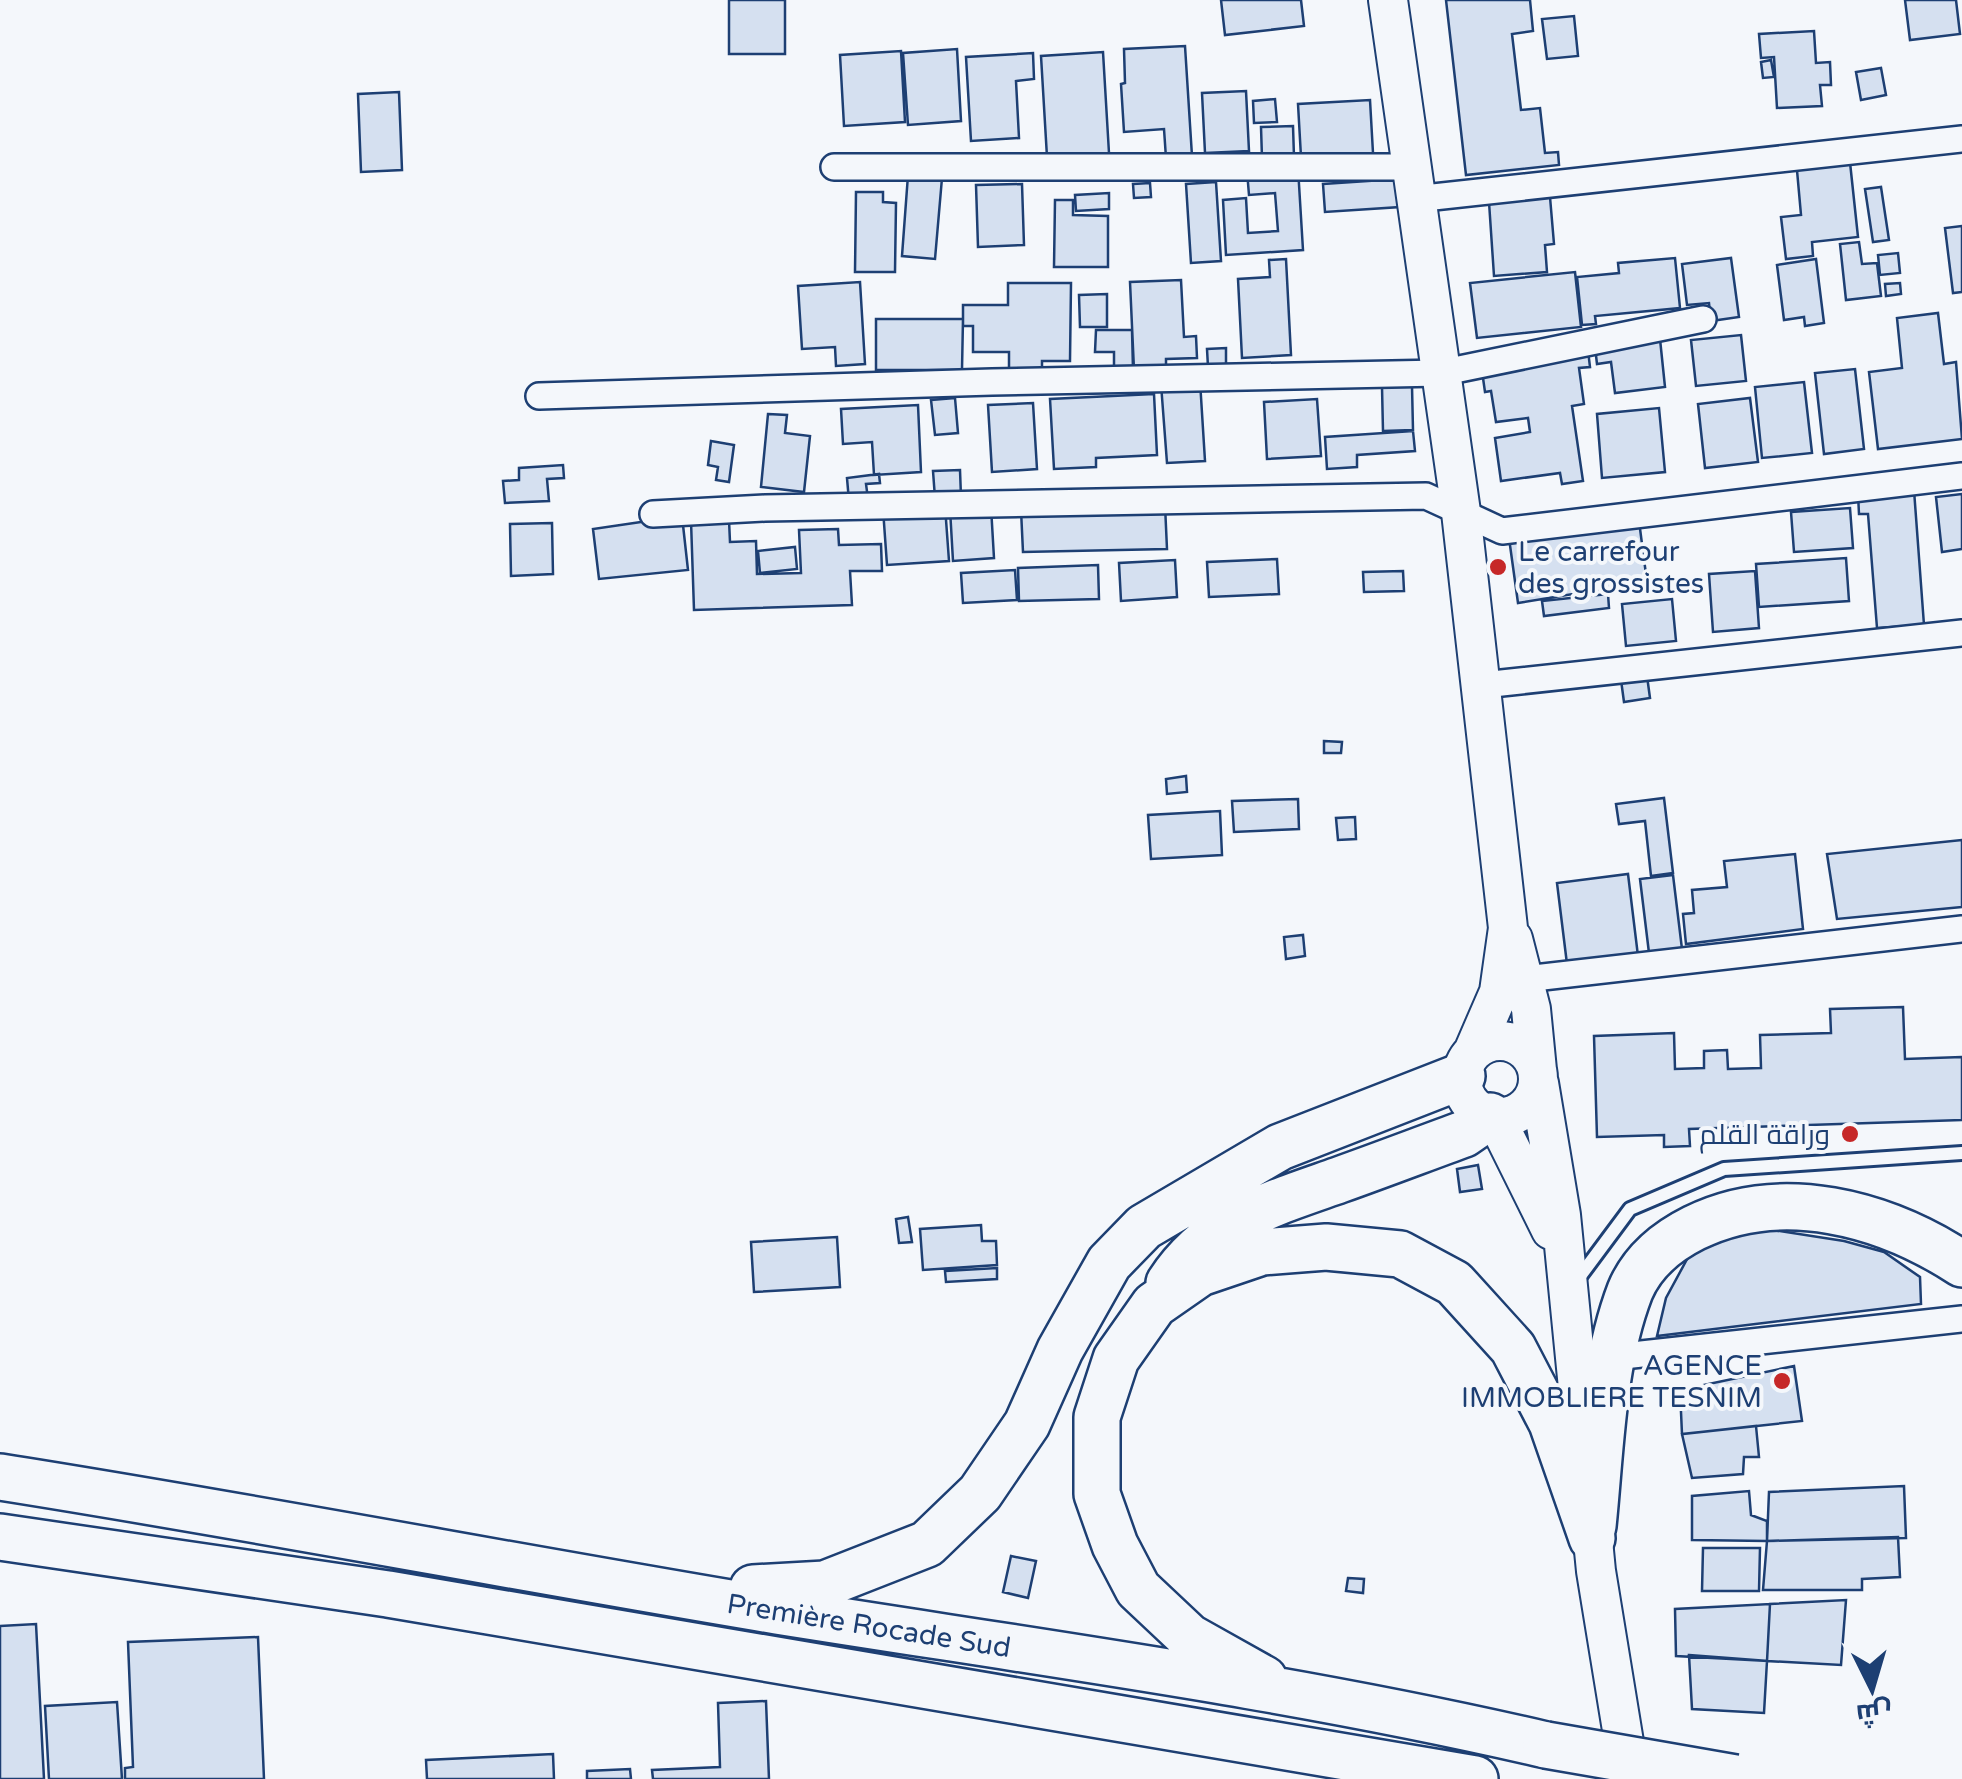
<svg xmlns="http://www.w3.org/2000/svg" width="1962" height="1779" font-family="'Varela Round',Cairo,sans-serif">
  <style>
    .building { fill: #d5e0f0; stroke: #1d3f73; stroke-width: 2.5 }
    .lines { fill: none; stroke-linecap: round; stroke-linejoin: round }
    .service-casing { stroke: #1d3f73; stroke-width: 18 }
    .minor-casing { stroke: #1d3f73; stroke-width: 30 }
    .primary-casing { stroke: #1d3f73; stroke-width: 42 }
    .motorway-casing { stroke: #1d3f73; stroke-width: 50 }
    .service { stroke: #f4f7fb; stroke-width: 12 }
    .minor { stroke: #f4f7fb; stroke-width: 25 }
    .primary { stroke: #f4f7fb; stroke-width: 38 }
    .motorway { stroke: #f4f7fb; stroke-width: 45 }
    .motorway-bridge-casing { stroke: #1d3f73; stroke-width: 50; stroke-linecap: butt }
    .motorway-bridge { stroke: #f4f7fb; stroke-width: 45 }
    .poi-dot { fill: #c62828; stroke: #f4f7fb; stroke-width: 4 }
    .labels { text-anchor: middle; stroke-width: 8; stroke-linejoin: round; paint-order: stroke }
    .poi-label { font-size: 28px; fill: #1d3f73; stroke: #f4f7fb; text-anchor: end }
    .street-label { font-size: 28px; fill: #1d3f73; stroke: #f4f7fb }
  </style>
  <rect width="100%" height="100%" fill="#f4f7fb"/>
  <!-- building -->
  <path class="building" d="M729,0H785V54H729Z
    M1221,0H1301L1304,26L1225,35Z
    M1446,0H1530L1533,31L1512,34L1521,110L1540,108L1545,153L1558,152L1559,165L1466,175Z
    M1905,0H1956L1960,34L1910,40Z
    M1574,16L1578,56L1547,59L1542,19Z
    M1814,31L1816,63L1830,62L1831,85H1820L1822,106L1777,108L1774,57L1761,58L1759,34Z
    M1185,46L1192,156L1166,158L1164,129L1124,132L1121,84L1125,83L1124,49Z
    M957,49L961,121L908,125L903,53Z
    M901,51L905,122L844,126L840,55Z
    M1103,52L1109,153L1047,157L1041,56Z
    M1033,53L1034,79L1016,81L1019,138L971,141L966,57Z
    M1771,60L1774,77L1763,78L1761,62Z
    M1881,68L1886,95L1861,100L1856,72Z
    M1246,91L1249,151L1205,153L1202,93Z
    M399,92L402,170L361,172L358,94Z
    M1275,99L1277,122L1254,123L1253,101Z
    M1370,100L1373,153L1301,157L1298,104Z
    M1293,126L1294,157L1262,158L1261,127Z
    M1849,153L1858,237L1812,242L1813,256L1786,259L1781,217L1801,215L1796,159Z
    M1298,168L1303,250L1226,255L1223,200L1246,198L1248,233L1278,231L1275,193L1249,195L1247,171Z
    M908,175L942,178L935,259L902,256Z
    M1398,179L1400,207L1325,212L1323,184Z
    M1216,182L1221,261L1191,263L1186,184Z
    M1150,183L1151,197L1134,198L1133,184Z
    M1022,184L1024,245L978,247L976,185Z
    M1881,187L1889,240L1873,242L1865,189Z
    M856,192H883V202L896,203L895,272H855Z
    M1109,193V209L1076,211L1075,195Z
    M1550,197L1554,244L1545,245L1547,272L1494,276L1489,202Z
    M1055,200H1073V215L1108,216V267H1054Z
    M1962,226V292L1953,293L1945,228Z
    M1859,242L1862,264L1877,263L1881,296L1846,300L1840,244Z
    M1898,253L1900,273L1880,275L1878,255Z
    M1675,258L1680,308L1595,316L1596,324L1582,325L1577,277L1619,273L1618,263Z
    M1731,258L1739,317L1711,321L1709,303L1687,305L1682,264Z
    M1286,259L1291,355L1242,358L1238,279L1270,277L1269,260Z
    M1816,259L1824,323L1805,326L1804,317L1784,320L1777,265Z
    M1575,272L1581,327L1477,338L1470,283Z
    M1181,280L1184,337L1196,336L1197,358L1166,359V368L1134,370L1130,282Z
    M860,282L865,364L836,366L835,347L802,349L798,286Z
    M1008,283H1071L1070,361H1042V371L1009,370V352H973V326H963V305H1008Z
    M1900,283L1901,294L1886,296L1885,284Z
    M1107,294V327H1080L1079,295Z
    M1938,313L1944,364L1956,362L1962,439L1878,449L1869,372L1902,368L1897,318Z
    M876,319H963L962,370H876Z
    M1096,330H1132L1133,370H1114V352H1095Z
    M1741,335L1746,381L1696,386L1691,340Z
    M1660,339L1665,387L1615,393L1611,362L1597,364L1595,347Z
    M1587,342L1590,367L1579,368L1584,404L1572,406L1583,481L1562,484L1560,473L1501,481L1495,438L1530,432L1528,418L1496,422L1491,391L1485,392L1480,357Z
    M1226,348V367H1208L1207,349Z
    M1855,369L1864,449L1824,454L1815,373Z
    M1200,381L1205,461L1167,463L1161,384Z
    M1804,382L1812,453L1762,458L1755,387Z
    M1412,386L1413,430L1383,431L1382,387Z
    M1154,394L1157,455L1096,458V467L1054,469L1050,399Z
    M955,398L958,433L935,435L931,400Z
    M1750,398L1758,462L1705,468L1698,404Z
    M1317,399L1321,456L1267,459L1264,402Z
    M1033,403L1037,469L992,472L988,405Z
    M918,405L921,472L874,475L872,442L843,444L841,409Z
    M1659,408L1665,472L1602,478L1597,414Z
    M768,414L787,415L785,433L810,436L804,492L761,487Z
    M1413,431L1415,451L1357,455V467L1327,469L1325,437Z
    M711,441L734,445L729,482L716,480L718,467L708,465Z
    M563,465L564,478L547,479L549,501L505,503L503,481L519,480V468Z
    M960,470L961,497L935,498L933,471Z
    M879,474L880,483L866,484L868,499L849,501L847,478Z
    M1914,490L1924,625L1877,628L1868,514H1859L1858,494Z
    M1962,494V549L1942,552L1936,497Z
    M1165,505L1167,549L1023,552L1021,510Z
    M945,506L949,561L887,565L883,509Z
    M991,507L994,558L953,561L950,509Z
    M1850,508L1853,548L1794,552L1791,512Z
    M682,516L688,570L599,579L593,529Z
    M729,520L730,542L756,541L757,574L801,573L799,530L838,529L839,545L881,544L882,571H850L852,605L694,610L691,521Z
    M1639,521L1647,582L1518,603L1509,538Z
    M552,523L553,574L511,576L510,524Z
    M795,547L797,569L760,573L758,551Z
    M1846,558L1849,601L1759,607L1756,564Z
    M1277,559L1279,594L1209,597L1207,562Z
    M1175,560L1177,597L1121,601L1119,563Z
    M1098,565L1099,599L1019,601L1018,568Z
    M1015,570L1017,600L963,603L961,573Z
    M1403,571L1404,591L1364,592L1363,572Z
    M1755,571L1759,628L1713,632L1709,574Z
    M1608,594L1609,608L1544,616L1542,601Z
    M1672,599L1676,641L1626,646L1622,604Z
    M1647,676L1650,698L1624,702L1621,680Z
    M1324,741L1342,742L1341,753H1324Z
    M1186,776L1187,792L1167,794L1166,779Z
    M1664,798L1673,873L1651,876L1645,821L1619,824L1616,804Z
    M1298,799L1299,829L1234,832L1232,801Z
    M1220,811L1222,855L1151,859L1148,815Z
    M1355,817L1356,839L1338,840L1336,818Z
    M1962,840V907L1837,919L1827,854Z
    M1795,854L1803,929L1686,944L1683,914L1694,913L1692,890L1727,887L1724,861Z
    M1628,874L1638,956L1567,964L1557,883Z
    M1673,875L1682,949L1649,953L1640,879Z
    M1303,935L1305,956L1286,959L1284,937Z
    M1903,1007L1905,1059L1962,1057V1120L1689,1129L1690,1146L1664,1147V1135L1597,1137L1594,1036L1674,1033L1675,1069L1704,1068V1051L1727,1050L1728,1069L1761,1068L1760,1035L1831,1033L1830,1009Z
    M1478,1165L1482,1189L1460,1192L1457,1169Z
    M908,1217L912,1242L899,1243L896,1219Z
    M981,1225L982,1241H996L997,1265L923,1270L920,1229Z
    M1753,1227L1844,1241L1884,1252L1920,1277L1921,1304L1657,1336L1666,1298L1692,1250Z
    M837,1237L840,1287L754,1292L751,1242Z
    M997,1268V1279L946,1282L945,1271Z
    M1794,1366L1802,1421L1682,1434L1680,1390Z
    M1756,1426L1759,1457H1744L1743,1474L1692,1478L1682,1434Z
    M1904,1486L1906,1538L1767,1541L1769,1492Z
    M1749,1491L1751,1515L1767,1521V1541L1692,1540V1496Z
    M1898,1537L1900,1577L1862,1579V1590H1763L1767,1541Z
    M1703,1548H1760L1759,1591H1702Z
    M1011,1556L1036,1561L1028,1598L1003,1592Z
    M1348,1578L1364,1579L1363,1593L1346,1591Z
    M1846,1600L1841,1665L1767,1661L1770,1604Z
    M1770,1604L1767,1661L1676,1656L1675,1609Z
    M36,1624L44,1779H0V1626Z
    M258,1637L264,1779H125V1768L133,1767L128,1642Z
    M1689,1655L1767,1661L1764,1713L1692,1709Z
    M766,1701L769,1779H653L652,1770L720,1767L718,1703Z
    M117,1702L122,1779H49L45,1706Z
    M553,1754L554,1779H427L426,1760Z
    M630,1769L631,1779H587V1771Z"/>
  <g class="lines">
    <defs>
      <path id="service" d="M1575,1283L1630,1209L1724,1169L1962,1153"/>
      <path id="minor" d="M834,167H1411
        M1415,199L1962,139
        M539,396L992,382L1440,373L1703,319
        M653,514L765,508L1426,496L1502,531L1962,476
        M1483,685L1962,633
        M1525,979L1962,929
        M1614,1357L1962,1319"/>
      <path id="primary" d="M1388,0L1461,512L1508,928L1499,992L1473,1052
        M1513,939L1531,1009L1537,1070
        M1462 1079a38 38 0 1 1 76 0a38 38 0 1 1-76 0Z
        M1539,1083L1561,1215L1596,1571L1630,1779
        M1495,1117L1551,1230"/>
      <path id="motorway" d="M1169,1283C1209,1221 1274,1203 1339,1180C1381,1165 1423,1149 1464,1134L1490,1116
        M0,1477C260,1518 518,1568 777,1611C1034,1652 1293,1686 1546,1745
        M1593,1526C1601,1449 1602,1364 1630,1291C1642,1262 1666,1242 1694,1228C1781,1185 1884,1213 1962,1264
        M0,1537L388,1594L1475,1779
        M753,1588L825,1584L927,1544L980,1493L1027,1424L1060,1350L1109,1263L1144,1227L1280,1147L1462,1076
        M1264,1679L1189,1637L1138,1589L1115,1545L1097,1494V1417L1116,1359L1154,1305L1200,1273L1262,1252L1326,1247L1400,1254L1454,1283L1513,1348L1552,1423L1592,1538"/>
    </defs>
    <!-- service casing -->
    <use href="#service" class="service-casing"/>
    <!-- minor casing -->
    <use href="#minor" class="minor-casing"/>
    <!-- primary casing -->
    <use href="#primary" class="primary-casing"/>
    <!-- motorway casing -->
    <use href="#motorway" class="motorway-casing"/>
    <!-- service -->
    <use href="#service" class="service"/>
    <!-- minor -->
    <use href="#minor" class="minor"/>
    <!-- primary -->
    <use href="#primary" class="primary"/>
    <!-- motorway -->
    <use href="#motorway" class="motorway"/>
    <defs>
      <path id="motorway-bridge" d="M1546,1745L1735,1778"/>
    </defs>
    <!-- motorway-bridge casing -->
    <use href="#motorway-bridge" class="motorway-bridge-casing"/>
    <!-- motorway-bridge -->
    <use href="#motorway-bridge" class="motorway-bridge"/>
  </g>
  <!-- markers -->
  <g class="poi-dot">
    <circle cx="1498" cy="567" r="10"/>
    <circle cx="1850" cy="1134" r="10"/>
    <circle cx="1782" cy="1381" r="10"/>
  </g>
  <g class="labels">
    <!-- poi labels -->
    <g class="poi-label">
      <text x="1518" y="561" text-anchor="start">Le carrefour<tspan x="1518" dy="32">des grossistes</tspan></text>
      <text x="1830" y="1144">وراقة القلم</text>
      <text x="1762" y="1375">AGENCE<tspan x="1762" dy="32">IMMOBLIERE TESNIM</tspan></text>
    </g>
    <!-- street labels -->
    <g class="street-label">
      <text transform="translate(869 1625) rotate(9)" y="10">Première Rocade Sud</text>
    </g>
  </g>
  <!-- north arrow -->
  <g transform="translate(1872 1689) rotate(175)" stroke="#f4f7fb" stroke-width="8" paint-order="stroke">
  <path d="M0-8L18 38L0 25L-18 38Z" fill="#1d3f73"/>
  <text y="-15" font-size="28" font-weight="bold" text-anchor="middle" fill="#1d3f73">ش</text>
  </g>
</svg>
